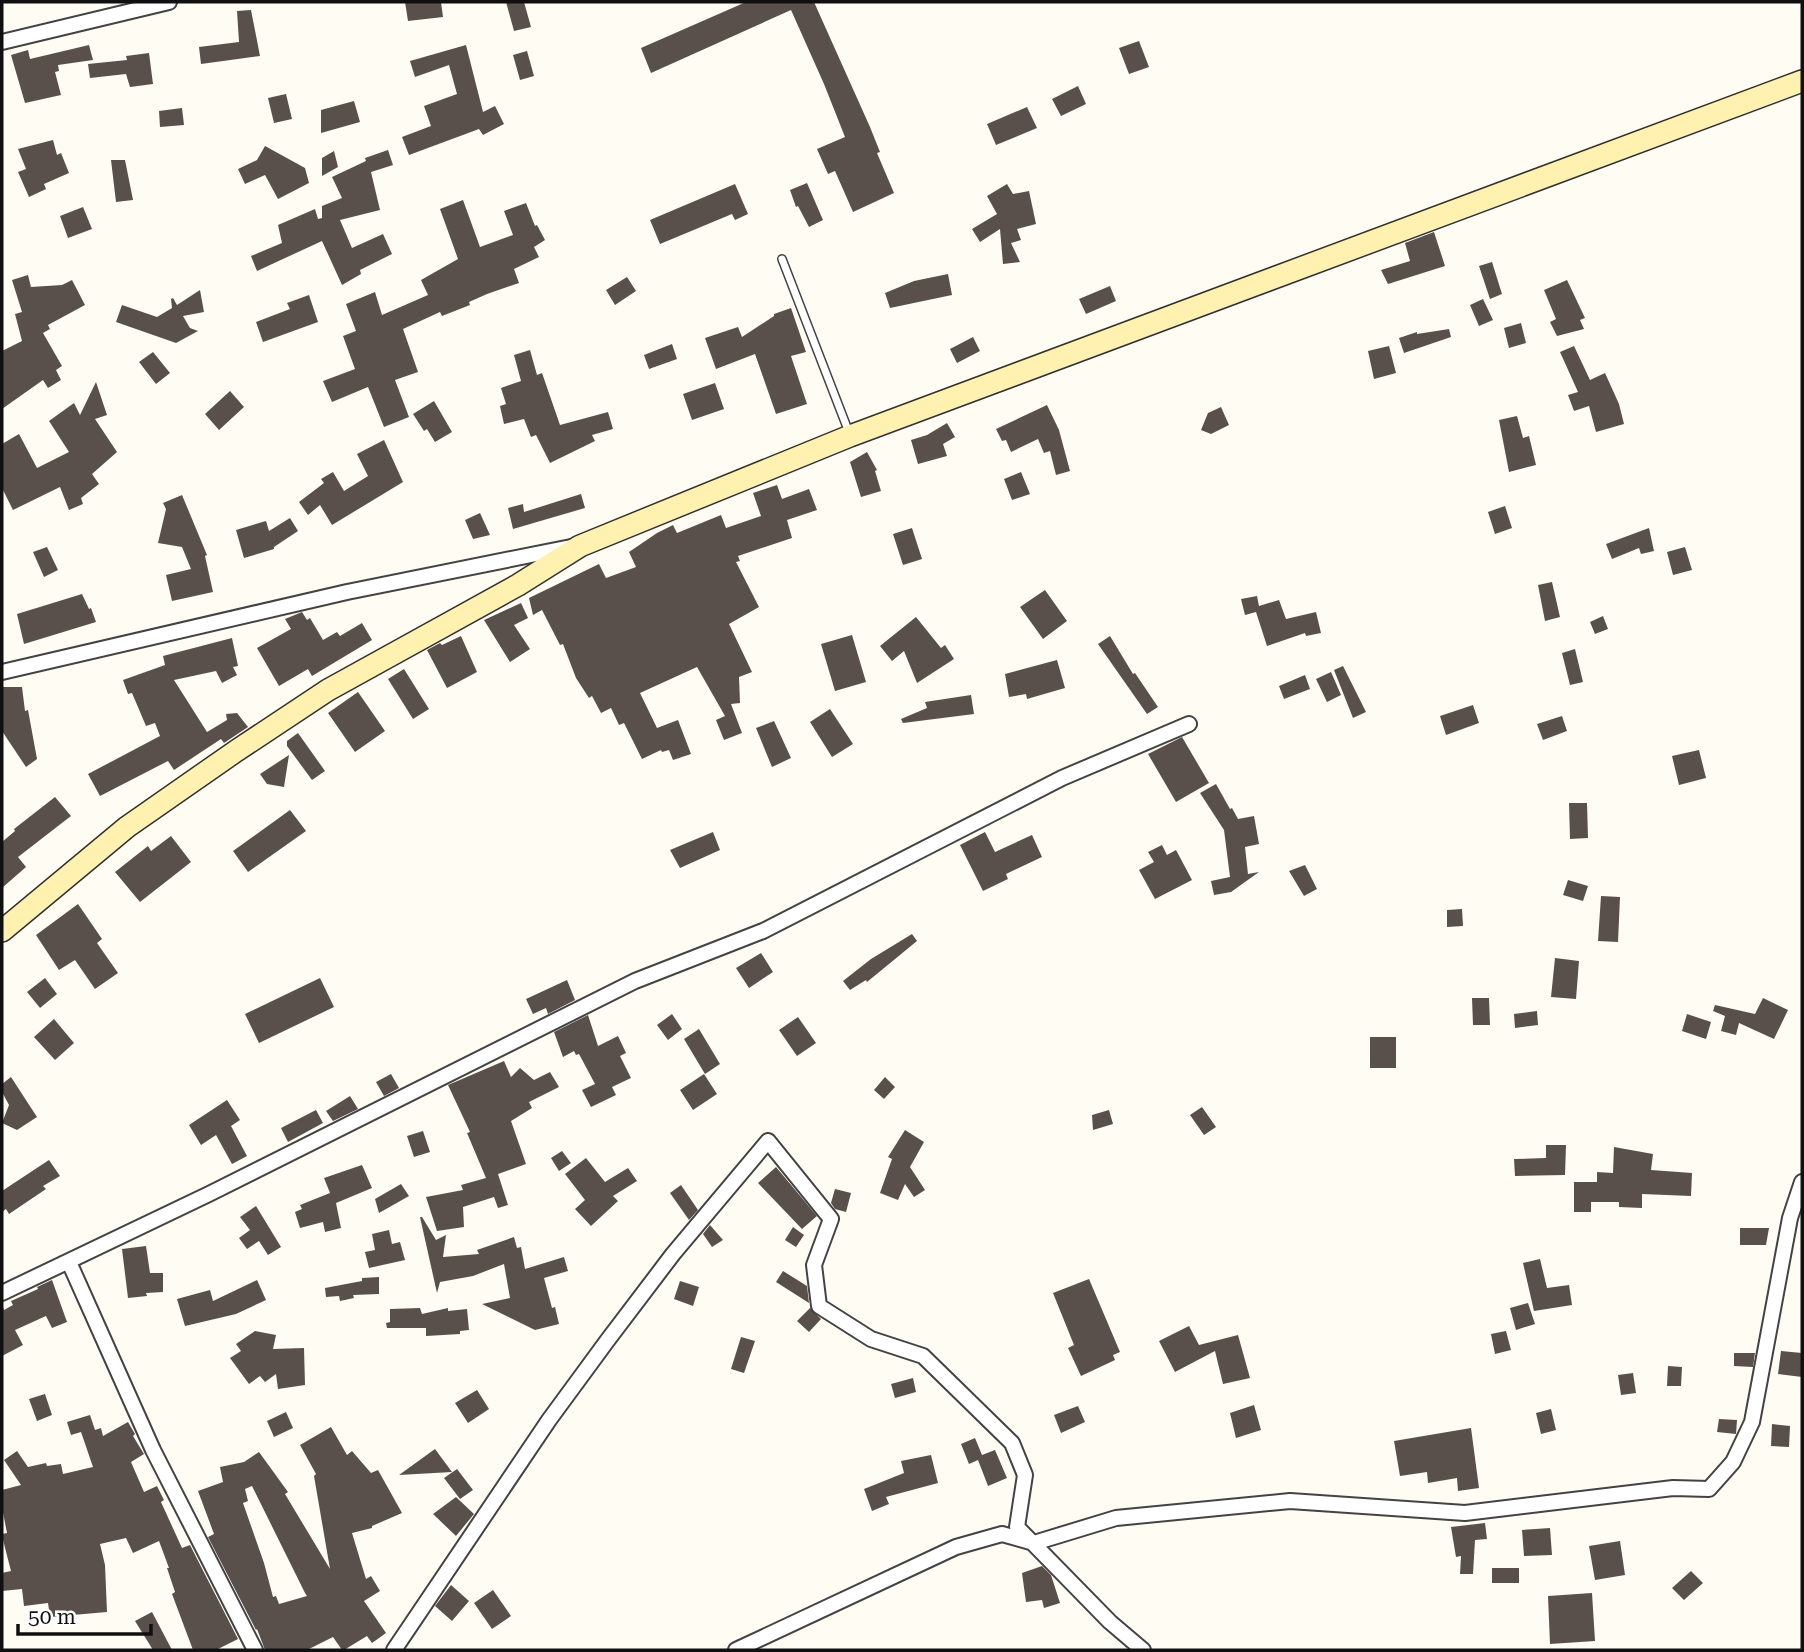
<svg xmlns="http://www.w3.org/2000/svg" width="1804" height="1652" font-family="'Roboto Serif',serif">
  <style>
    .building { fill: #5a504b; fill-rule: evenodd }
    .lines { fill: none; stroke-linecap: round; stroke-linejoin: round }
    .lane-casing { stroke: #434343; stroke-width: 10 }
    .street-casing { stroke: #434343; stroke-width: 18 }
    .secondary-casing { stroke: #323232; stroke-width: 24 }
    .lane { stroke: #fff; stroke-width: 7 }
    .street { stroke: #fff; stroke-width: 14 }
    .secondary { stroke: #fff1af; stroke-width: 21 }
  </style>
  <rect width="100%" height="100%" fill="#fffcf4"/>
  <!-- building -->
  <path class="building" d="M405,2H441L443,17L408,21Z
    M506,2H524L531,27L514,31Z
    M746,2H814L870,127L880,152L877,153L894,193L853,212L835,171L828,174L817,149L845,137L824,84L791,10L651,73L641,48Z
    M251,10L260,56L201,64L199,47L239,42L237,11Z
    M1139,41L1149,67L1129,74L1119,48Z
    M89,45L93,60L58,65L59,71L55,72L61,95L25,103L11,55L28,50L30,59Z
    M466,45L483,112L495,106L504,124L483,135L479,129L409,155L402,137L431,126L424,106L457,94L449,65L415,77L410,61Z
    M527,51L534,76L520,80L513,55Z
    M149,53L153,84L130,87L126,74L90,78L88,64L127,60L126,56Z
    M1078,86L1086,104L1061,116L1052,99Z
    M286,94L292,119L274,123L268,98Z
    M354,101L360,122L321,133V110Z
    M1027,107L1037,128L996,145L987,124Z
    M182,108L184,125L160,127L159,111Z
    M53,140L57,155L61,153L69,173L44,184L46,189L29,197L18,172L26,169L18,149Z
    M265,146L305,168L309,183L278,199L265,175L245,184L238,169L257,160Z
    M388,150L393,165L371,172L380,210L340,220L352,248L383,234L392,254L360,270L361,274L342,285L322,241L257,271L251,256L282,243L278,225L315,209L318,219L322,218V206L342,198L332,177L366,161L365,158Z
    M334,151L338,167L322,176V158Z
    M111,160H125L133,200L116,202Z
    M807,183L823,220L809,227L798,206L796,207L790,190Z
    M735,184L748,214L735,220L732,214L660,244L650,220Z
    M1007,184L1013,194L1029,191L1036,224L1017,229L1021,240L1011,243L1020,262L1003,264L1000,229L980,242L972,229L997,214L987,196Z
    M463,200L480,247L513,235L504,211L526,203L535,226L537,225L545,240L534,247L539,257L514,269L519,283L487,294L469,302L470,305L442,316L440,312L403,329L418,372L395,380L409,417L384,427L368,387L332,402L323,381L355,369L343,336L356,331L346,304L375,292L382,315L428,295L421,280L458,259L440,209Z
    M83,207L92,229L68,238L60,216Z
    M1434,232L1445,266L1388,284L1381,270L1410,261L1405,243Z
    M1492,262L1502,294L1490,299L1479,266Z
    M948,274L952,295L890,308L885,293L914,281Z
    M28,275L31,287L62,285L72,280L85,305L48,325L50,329L43,333L62,366L56,370L61,380L48,388L43,380L2,409V351L22,341L15,314L22,312L12,280Z
    M627,277L636,291L615,305L606,290Z
    M1567,280L1585,318L1580,320L1584,329L1557,336L1550,322L1556,319L1544,290Z
    M1110,286L1116,301L1086,314L1079,299Z
    M200,290L204,312L183,316L190,328L198,331L176,343L116,322L122,305L157,317L172,308L171,299L173,298L177,305Z
    M309,295L318,322L263,342L256,322L290,309L287,303Z
    M1483,299L1493,320L1479,326L1470,305Z
    M791,308L806,352L791,356L807,404L776,414L755,354L716,369L705,338L738,327L742,337L774,316V314Z
    M1521,323L1526,343L1509,348L1504,328Z
    M1449,329L1451,337L1404,353L1399,338L1417,332V334Z
    M973,337L980,351L957,363L950,349Z
    M672,344L677,359L649,369L644,355Z
    M1389,346L1396,373L1374,379L1368,351Z
    M1574,346L1590,380L1605,373L1619,404L1624,424L1596,432L1589,406L1574,411L1568,395L1578,392L1560,352Z
    M530,350L537,375L542,373L560,425L608,412L613,429L592,435L595,441L550,463L536,435L531,437L524,419L504,424L500,406L506,404L501,388L521,381L514,355Z
    M153,352L170,373L156,384L139,362Z
    M96,382L107,415L95,419L117,452L92,474L99,484L81,498L83,504L69,510L60,487L13,510L2,488V444L19,434L37,468L69,452L49,421L74,403L80,415Z
    M715,383L724,409L692,420L683,394Z
    M230,391L244,407L219,430L205,414Z
    M434,401L452,432L435,442L427,429L424,431L413,414Z
    M1047,405L1059,430L1070,471L1056,475L1050,451L1044,453L1038,439L1011,452L1006,440L1002,441L996,429Z
    M1221,407L1229,425L1211,434L1201,430L1208,413Z
    M1517,416L1523,438L1529,436L1536,465L1509,472L1499,420Z
    M947,423L955,437L943,444L947,456L918,464L911,440L927,435Z
    M384,440L403,482L332,525L320,505L308,515L299,502L324,483L321,479L333,472L344,491L368,476L357,454Z
    M867,452L877,470L875,471L881,491L861,497L850,462Z
    M1021,472L1030,494L1012,500L1004,479Z
    M777,485L782,499L809,489L817,510L787,520L792,538L738,556L740,561L736,562L759,607L729,624L752,672L739,677L740,703L731,704L742,733L724,740L716,720L725,716L697,667L640,693L657,728L678,720L691,754L673,760L669,750L662,752L661,750L642,759L624,723L619,725L611,708L601,713L592,696L589,698L576,678L563,644L560,645L542,610L533,615L529,598L599,564L606,578L636,567L629,552L657,533L673,525L677,533L721,515L726,528L761,516L753,493Z
    M581,494L585,508L513,529L508,508L523,504L524,512Z
    M182,495L207,555L205,556L213,592L172,601L166,575L191,569L182,547L158,543L166,509L163,503Z
    M1505,506L1512,528L1495,534L1488,512Z
    M480,513L490,535L473,539L465,520Z
    M290,518L298,531L274,547V549L244,558L236,530L266,521L269,531Z
    M912,528L922,559L903,565L893,534Z
    M1649,528L1654,551L1641,554L1639,548L1612,559L1606,544Z
    M47,547L58,570L44,577L33,552Z
    M1685,547L1692,570L1673,575L1667,552Z
    M1552,582L1560,617L1545,621L1538,585Z
    M1045,590L1067,621L1043,639L1020,607Z
    M82,594L89,609L91,608L96,622L24,644L17,614Z
    M1257,596L1259,606L1279,600L1286,619L1316,612L1321,633L1306,636L1305,633L1267,646L1256,612L1245,615L1241,599Z
    M521,603L528,618L514,625L530,649L510,662L484,620Z
    M302,612L307,620L310,618L323,640L337,632L340,636L362,623L372,640L312,676L308,669L279,686L257,648L291,629L285,619Z
    M1603,616L1608,629L1595,634L1590,622Z
    M916,617L941,648L945,645L954,659L917,683L904,651L892,661L880,646Z
    M852,635L866,682L835,691L821,644Z
    M461,636L477,672L447,688L427,650L440,643L442,645Z
    M1110,636L1133,674L1135,673L1158,707L1147,714L1098,644Z
    M232,638L238,666L233,667L237,675L222,683L216,671L174,680L207,732L227,720L226,714L237,713L248,727L224,743L221,739L174,770L168,761L100,796L88,774L160,736L155,723L146,726L132,693L128,694L123,680L165,665L163,656Z
    M1575,649L1583,682L1570,685L1562,653Z
    M1057,660L1065,688L1027,699L1026,694L1009,697L1005,674Z
    M1343,666L1366,712L1353,718L1334,670Z
    M404,669L429,709L413,719L388,679Z
    M1331,672L1341,695L1327,702L1316,679Z
    M1305,675L1310,689L1284,699L1279,686Z
    M2,687H22L25,711L28,710L37,759L26,767L2,731Z
    M358,692L385,731L355,752L328,713Z
    M971,695L974,714L903,723L901,719L927,708L925,702Z
    M1473,705L1479,723L1446,735L1440,716Z
    M830,709L853,744L832,757L810,722Z
    M1562,716L1567,731L1543,740L1537,724Z
    M774,721L791,758L772,767L756,728Z
    M298,733L325,771L312,780L287,746V741Z
    M1182,737L1209,783L1176,802L1148,754Z
    M1699,750L1706,778L1679,785L1672,756Z
    M289,755L284,787L267,784L260,774Z
    M1216,784L1230,809L1232,808L1238,819L1254,816L1259,844L1245,847L1248,874L1259,872L1231,892L1214,895L1211,881L1230,877L1224,830L1200,793Z
    M55,797L71,816L18,857L26,867L2,888V842L15,831L14,829Z
    M1569,803H1587L1588,838L1570,839Z
    M290,810L306,831L248,872L233,851Z
    M713,832L720,850L680,868L670,850Z
    M985,832L995,852L1032,835L1042,857L1006,874L1008,879L983,891L960,845Z
    M171,836L191,862L140,902L115,872L148,846L151,851Z
    M1162,845L1167,855L1176,850L1192,880L1155,899L1139,870L1154,862L1148,852Z
    M1305,865L1317,889L1304,896L1289,871Z
    M1568,880L1588,886L1583,901L1563,895Z
    M1601,896L1620,897L1618,942L1598,941Z
    M78,904L102,939L97,943L118,973L95,989L75,960L59,970L36,935Z
    M1462,909L1463,926L1447,927V910Z
    M912,934L917,941L867,982L866,980L850,990L843,981L871,959Z
    M761,953L773,972L749,988L736,968Z
    M1555,958L1579,961L1576,999L1551,997Z
    M45,978L57,994L40,1008L27,992Z
    M320,978L334,1007L259,1043L245,1014Z
    M567,980L575,1000L548,1014L546,1008L533,1014L526,999Z
    M1472,998H1489L1490,1025H1473Z
    M1763,998L1788,1010L1774,1039L1739,1023L1736,1035L1721,1031L1725,1016L1713,1011L1715,1005L1755,1014Z
    M1537,1011L1538,1025L1515,1028L1514,1014Z
    M672,1014L682,1029L668,1040L657,1025Z
    M1687,1014L1711,1022L1706,1039L1682,1031Z
    M588,1015L598,1046L618,1036L626,1053L620,1056L631,1078L612,1087L616,1095L591,1107L582,1090L595,1084L579,1054L576,1055L574,1051L563,1057L554,1032Z
    M798,1017L816,1043L797,1056L779,1030Z
    M54,1019L74,1043L55,1060L34,1037Z
    M699,1029L720,1064L705,1074L684,1039Z
    M1370,1037H1396V1068H1370Z
    M504,1061L511,1077L520,1068L534,1080L550,1072L559,1087L529,1102L532,1108L511,1121L526,1164L498,1174L508,1205L498,1208L494,1197L463,1207L464,1227L437,1231L426,1197L463,1190L461,1185L486,1178L467,1133L470,1132L448,1085Z
    M391,1074L399,1088L384,1096L376,1082Z
    M704,1074L717,1094L693,1110L680,1090Z
    M11,1077L37,1117L17,1130L2,1123L9,1105L2,1092V1084Z
    M885,1077L895,1087L884,1099L874,1090Z
    M350,1096L358,1109L333,1121L326,1111Z
    M227,1100L240,1120L231,1126L247,1156L232,1164L216,1135L201,1145L189,1125Z
    M1202,1107L1216,1127L1204,1135L1190,1115Z
    M316,1110L323,1123L288,1142L281,1128Z
    M1109,1110L1113,1124L1093,1130L1092,1115Z
    M905,1130L924,1142L910,1167L925,1190L914,1197L905,1184L898,1200L880,1193L892,1159L888,1157Z
    M423,1131L430,1152L414,1157L407,1136Z
    M1546,1145H1566L1565,1175L1515,1176L1514,1159L1546,1158Z
    M1614,1147L1653,1154L1651,1170L1692,1173L1691,1196L1642,1194V1208L1619,1207V1202H1591V1212H1574V1182H1597V1172L1613,1173Z
    M562,1151L571,1163L559,1171L551,1158Z
    M586,1158L605,1182L628,1168L637,1181L613,1196L618,1201L591,1226L575,1209L585,1200L565,1174Z
    M49,1160L60,1176L43,1186L46,1189L9,1214L6,1209L2,1212V1191Z
    M362,1165L372,1188L336,1203L341,1228L325,1232L323,1222L300,1228L295,1212L302,1209L300,1205L330,1193L324,1178Z
    M776,1167L817,1216L802,1229L758,1183Z
    M401,1184L409,1196L379,1213L375,1199Z
    M681,1185L698,1210L689,1220L670,1193Z
    M835,1189L851,1193L846,1212L835,1209L831,1203Z
    M256,1206L281,1247L268,1255L259,1241L247,1249L239,1238L250,1230L240,1217Z
    M420,1217H422L436,1240L446,1235L443,1257L479,1254L477,1250L514,1237L517,1248L521,1247L525,1269L564,1257L568,1271L544,1278L552,1308L555,1307L559,1324L535,1330L482,1304L510,1298L504,1264L473,1276L440,1282L437,1293Z
    M710,1225L723,1240L712,1247L703,1234Z
    M793,1227L804,1235L796,1247L785,1240Z
    M1740,1228H1769L1766,1245H1740Z
    M389,1230L392,1244L400,1242L405,1260L369,1268L365,1252L375,1250L372,1234Z
    M146,1246L150,1273H163V1292L146,1293L147,1296L128,1298L122,1249Z
    M1540,1259L1547,1288L1569,1285L1572,1305L1534,1311L1523,1263Z
    M783,1271L807,1286L809,1303L776,1282Z
    M379,1277V1294L353,1295L354,1298L340,1301L339,1296L326,1297L325,1288L362,1281V1278Z
    M1089,1279L1120,1352L1113,1355L1115,1360L1081,1376L1068,1348L1074,1345L1053,1293Z
    M52,1280L67,1322L52,1328L46,1316L15,1330L23,1345L2,1356V1305L4,1310L13,1305L11,1301L38,1289L37,1287Z
    M257,1280L266,1300L236,1314L185,1326L177,1299L210,1290L213,1301Z
    M680,1281L699,1287L693,1306L674,1299Z
    M1528,1303L1535,1324L1516,1330L1510,1308Z
    M420,1308L422,1314L448,1308V1311L467,1309L469,1330L460,1331V1334L426,1336V1328H387L386,1323L390,1322V1309Z
    M810,1308L821,1319L809,1332L797,1321Z
    M1189,1326L1199,1345L1238,1335L1250,1378L1223,1384L1215,1351L1175,1372L1159,1341Z
    M255,1331L276,1335L273,1349L304,1348L305,1385L278,1389L276,1374L265,1382L260,1376L249,1384L230,1358L241,1351L236,1344Z
    M1506,1331L1511,1350L1495,1354L1491,1334Z
    M741,1337L755,1341L744,1373L731,1369Z
    M1781,1351L1802,1353V1377L1778,1374Z
    M1734,1353H1755L1753,1367L1734,1366Z
    M1668,1366L1682,1367L1681,1386H1667Z
    M1633,1373L1636,1393L1621,1395L1618,1375Z
    M913,1378L916,1392L895,1398L891,1384Z
    M477,1390L489,1409L468,1423L455,1403Z
    M45,1394L52,1415L37,1421L29,1399Z
    M1254,1405L1261,1430L1236,1438L1230,1413Z
    M1078,1406L1085,1422L1061,1433L1054,1415Z
    M1551,1409L1556,1430L1541,1434L1536,1413Z
    M286,1412L293,1428L274,1437L267,1421Z
    M90,1415L95,1430L101,1428L103,1436L128,1422L135,1434L133,1436L144,1454L131,1462L144,1492L157,1486L164,1500L161,1502L182,1548L190,1545L238,1639L216,1650H193L172,1594L175,1592L167,1568H169L159,1541L133,1553L126,1538L100,1544L105,1565L107,1612L50,1617L48,1603L24,1606L22,1589L2,1591V1573L11,1571L2,1536V1534L7,1533L2,1507V1490L21,1485L4,1460L17,1451L28,1467L46,1463L47,1466L61,1464L63,1474L93,1467L81,1432L71,1435L67,1422Z
    M1719,1419L1737,1420L1736,1434L1717,1432Z
    M1772,1424L1790,1426L1789,1447L1771,1446Z
    M331,1427L347,1455L352,1451L371,1473L378,1470L402,1513L372,1526V1528L352,1533L366,1579L371,1576L380,1591L364,1601L386,1633L372,1643L367,1636L344,1650H342L333,1637L307,1650H265L257,1629L256,1630L208,1537L214,1534L198,1491L223,1482L220,1467L244,1462L259,1452L288,1492L285,1494L330,1569L314,1476L316,1474L300,1445ZM252,1486L305,1593L307,1596L279,1604L276,1596L273,1597L264,1563L243,1503L248,1501L245,1489Z
    M1471,1428L1479,1488L1458,1491L1457,1478L1428,1483L1427,1472L1400,1476L1394,1441Z
    M975,1438L982,1455L995,1450L1007,1478L988,1486L978,1460L969,1464L961,1444Z
    M435,1449L452,1472L399,1475Z
    M931,1455L938,1483L886,1497L889,1504L872,1511L864,1489L904,1473L901,1461Z
    M457,1469L473,1490L460,1499L444,1478Z
    M456,1497L474,1514L456,1536L433,1514Z
    M1485,1523L1487,1539L1475,1540L1473,1574H1460L1461,1556L1456,1557L1451,1527Z
    M1550,1528L1552,1555L1524,1556L1522,1530Z
    M1620,1541L1625,1575L1595,1580L1589,1546Z
    M1042,1566L1051,1575L1060,1603L1044,1608L1042,1600L1026,1602L1022,1573Z
    M1492,1568H1519V1583H1492Z
    M1691,1571L1703,1583L1684,1600L1672,1588Z
    M451,1585L469,1601L452,1621L435,1606Z
    M493,1590L511,1616L492,1629L474,1603Z
    M1592,1593L1595,1641L1550,1644L1548,1596Z
    M152,1612L172,1650H153L135,1621Z"/>
  <g class="lines">
    <defs>
      <path id="lane" d="M782,259L850,435"/>
      <path id="street" d="M2,42L169,2
        M2,672L347,592L571,547
        M69,1262L153,1450L255,1650
        M2,1293L209,1194L635,981L763,931L1062,778L1189,724
        M394,1650L549,1420L607,1341L673,1254L768,1141L831,1219L814,1265L819,1306L871,1339L923,1356L1012,1443L1025,1475L1017,1527L1110,1622L1143,1650
        M736,1650L956,1547L1002,1534L1034,1543L1116,1518L1290,1501L1465,1513L1673,1488L1709,1489L1733,1462L1752,1422L1790,1218L1802,1182"/>
      <path id="secondary" d="M2,931L127,827L236,751L328,690L518,585L580,546L850,436L1802,81"/>
    </defs>
    <!-- lane casing -->
    <use href="#lane" class="lane-casing"/>
    <!-- street casing -->
    <use href="#street" class="street-casing"/>
    <!-- secondary casing -->
    <use href="#secondary" class="secondary-casing"/>
    <!-- lane -->
    <use href="#lane" class="lane"/>
    <!-- street -->
    <use href="#street" class="street"/>
    <!-- secondary -->
    <use href="#secondary" class="secondary"/>
  </g>
  <!-- border -->
  <rect width="1804" height="1652" fill="none" stroke="#101010" stroke-width="7"/>
  <!-- scale -->
  <path d="M18 1624v10h133v-10" fill="none" stroke="#101010" stroke-width="3.5"/>
  <text x="28" y="1624" font-size="21" fill="#101010" stroke="#ffffff" stroke-width="5" paint-order="stroke">50 m</text>
</svg>
